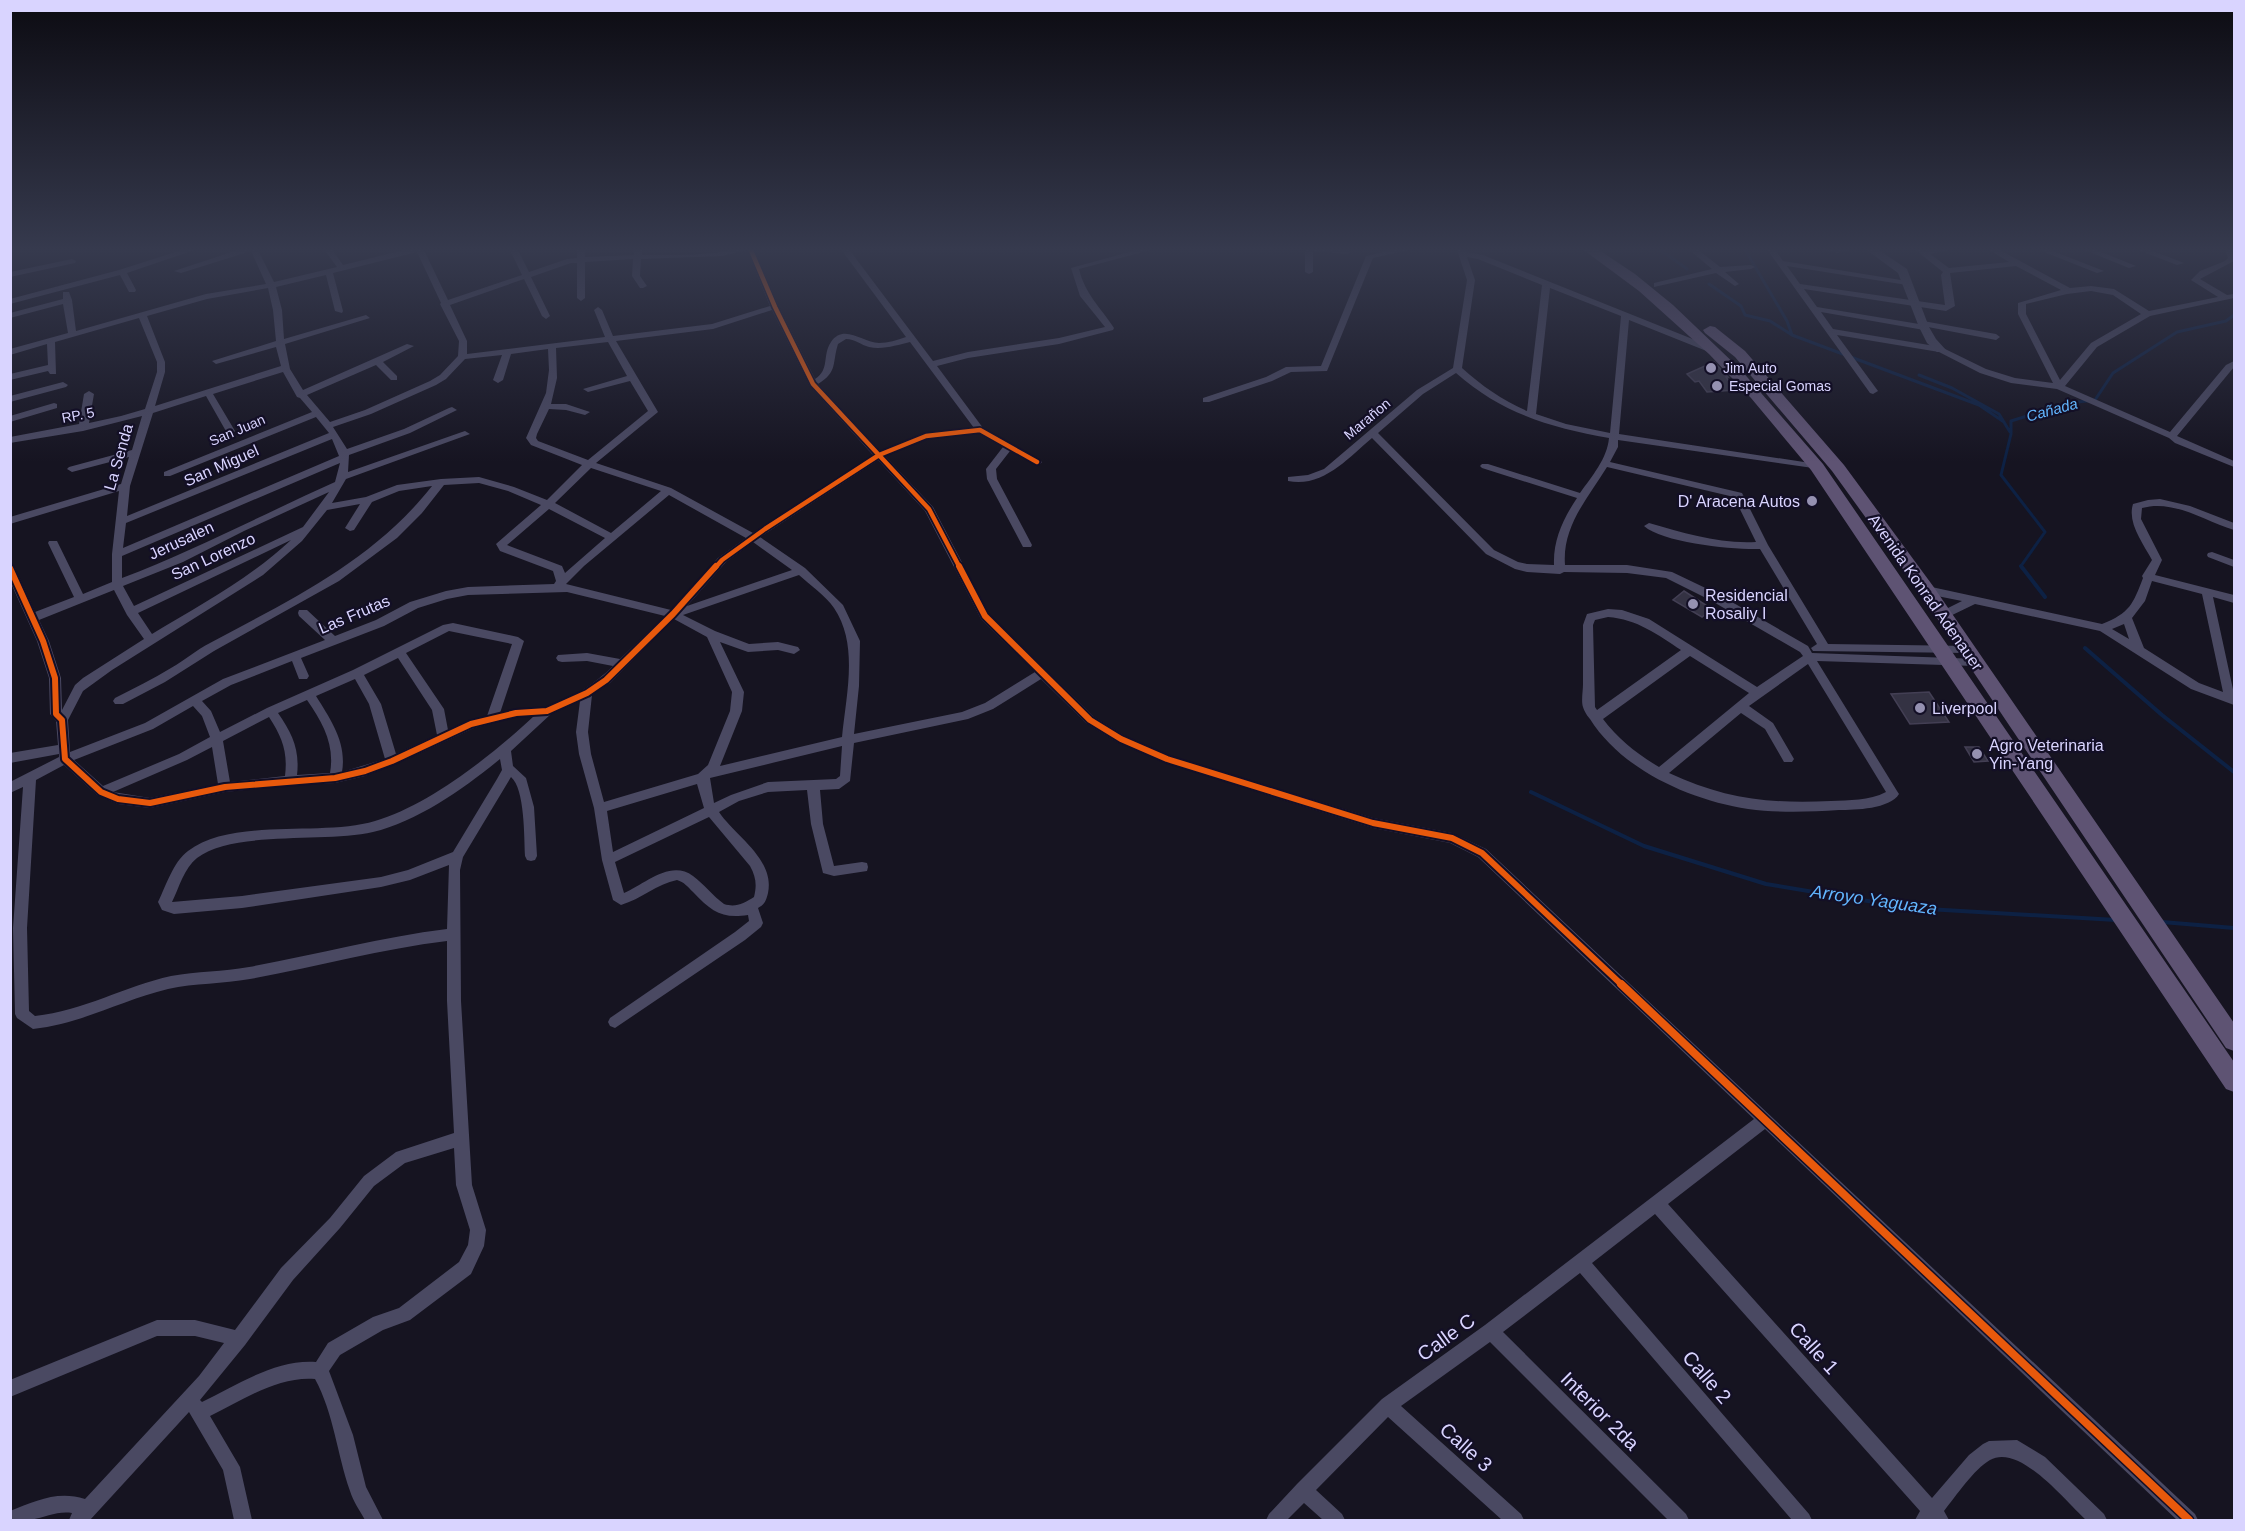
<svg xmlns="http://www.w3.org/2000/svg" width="2245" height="1531" font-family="Helvetica,sans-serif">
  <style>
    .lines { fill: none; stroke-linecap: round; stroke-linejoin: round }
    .stream-far1 { stroke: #0d2144; stroke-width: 3 }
    .stream { stroke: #0d2144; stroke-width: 4 }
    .building { fill: #343243; stroke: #433f54; stroke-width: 1.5 }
    .minor { fill: #4a4962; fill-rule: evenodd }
    .tertiary { fill: #4a4962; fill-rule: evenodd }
    .primary { fill: #5e5373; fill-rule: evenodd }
    .cycleway-far2-casing { stroke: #130f26; stroke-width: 8 }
    .cycleway-far1-casing { stroke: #130f26; stroke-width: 10 }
    .cycleway-casing { stroke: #130f26; stroke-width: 11 }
    .cycleway-far2 { stroke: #e8590c; stroke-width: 4.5 }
    .cycleway-far1 { stroke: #e8590c; stroke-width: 6 }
    .cycleway { stroke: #e8590c; stroke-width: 8 }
    .poi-dot { fill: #9591b1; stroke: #130f26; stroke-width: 2 }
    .labels { text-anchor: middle; stroke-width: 4.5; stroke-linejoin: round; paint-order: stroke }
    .far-poi-label { font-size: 14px; fill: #d9d4ff; stroke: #130f26; text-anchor: start }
    .far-street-label { font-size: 14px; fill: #d9d4ff; stroke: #130f26 }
    .far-water-label { font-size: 15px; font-style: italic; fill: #62b6ff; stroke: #130f26 }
    .street-label { font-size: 16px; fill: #d9d4ff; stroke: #130f26 }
    .poi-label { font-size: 16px; fill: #d9d4ff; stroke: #130f26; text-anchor: start }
    .water-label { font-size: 18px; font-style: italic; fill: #62b6ff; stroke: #130f26 }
    .near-street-label { font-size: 20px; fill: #d9d4ff; stroke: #130f26 }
  </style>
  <rect width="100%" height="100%" fill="#161421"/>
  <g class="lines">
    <!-- stream-far1 -->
    <path class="stream-far1" d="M1658,248L1687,269
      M1744,248L1787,321L1792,335L1979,405L2004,422
      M1709,284L1741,306L1745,315L1770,321L1792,335
      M1919,375L1952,388L1999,414L2010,432
      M2022,568L2021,566L2045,532L2001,475L2011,434V421L2069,403L2095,400L2113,373L2177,332L2226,321L2234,315"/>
    <!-- stream -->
    <path class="stream" d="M2021,566L2045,597
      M2085,648L2162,715L2234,772
      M1531,792L1644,846L1766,884L1910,908L2116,920
      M2162,922L2234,928"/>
  </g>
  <!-- building -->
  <path class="building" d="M1714,362L1728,377H1726L1735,390L1707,392L1699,381L1695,382L1687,374Z
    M1684,591L1712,609L1702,617L1673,600Z
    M1929,692L1949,722L1910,724L1891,694Z
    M1965,747H1979L1988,761L1974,762Z"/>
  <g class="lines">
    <!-- minor -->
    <path class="minor" d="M188,248H200L127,273L136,290L135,292H129L120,275L10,304V299L119,270Z
      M244,248H257L274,282L337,267L323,248H331L343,265L412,248H426L424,250L448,300L522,275L509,248H517L529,272L567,259L577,258V248H585V257L634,255V248H642V255C668,255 695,256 721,252C733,250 742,248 754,248L779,307L815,379C830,370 822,355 831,342C844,323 863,343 879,343C888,343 897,340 906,337L840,248H848L933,361L968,352L1059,338L1105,327L1080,296L1071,268L1144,248H1158L1079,269C1085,294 1101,308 1114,328L1113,330L1059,344L968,358L937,366L983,428L1042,462L1040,464H1034L1010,451L996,469L997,479L1032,545L1031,547H1023L987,479L986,469L1003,447L978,433L928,439L885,456L933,507L989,614L1094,717L1125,736L1171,756L1373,818L1452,833L1486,849L2195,1514L2198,1520H2177L1765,1129L1668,1204L1932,1498L1969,1455L1983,1444L1989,1441L2017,1440L2045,1457L2104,1514L2107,1520H2086C2066,1502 2020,1443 1990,1460C1974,1469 1956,1496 1944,1511L1949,1520H1915L1920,1511L1655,1214L1592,1263L1809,1514L1812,1520H1792L1580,1273L1503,1332L1686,1514L1689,1520H1668L1490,1342L1401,1406L1521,1514L1524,1520H1502L1388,1417L1316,1490L1342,1514L1345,1520H1323L1304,1503L1287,1520H1266L1269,1514L1297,1484L1382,1399L1485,1325L1754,1119L1478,857L1450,843L1373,828L1163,762L1117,742L1086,723L1041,679L993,709L968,719L854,743L850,781L839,789L820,790L823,824L834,866L862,862L867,863L868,867L867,871L834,876L823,873L811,824L807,790L768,792L739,801L719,812C735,836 775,859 768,893C766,901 765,904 758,908L763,923L761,927L745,940L615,1028L610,1026L608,1022L610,1018L735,932L749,921L748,915C722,919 712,912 693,892C688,887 684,882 677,880C657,884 641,899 621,905L613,900L602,860L594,808L579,754L576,732L580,701L551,714L511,751L513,766L526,778L534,807L537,856L535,860L531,861L527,860L525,856C524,837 525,789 511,777L463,857L460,870L461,1001L472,1185L486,1230L484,1246L471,1274L410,1320L383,1330L340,1355L329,1371L353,1435L366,1487L383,1520H365C360,1511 353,1501 350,1491C337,1454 334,1414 315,1379C278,1376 243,1400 210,1416L240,1467L252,1520H234L223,1470L189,1412L90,1520H69L72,1513C57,1511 46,1517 31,1520C25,1522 17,1520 10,1520V1511C35,1501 58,1490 85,1499L199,1376L224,1343L195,1336H157L10,1397V1380L157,1320H195L235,1330L281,1268L330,1218L364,1176L396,1152L454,1133L447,1001V941C381,949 316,967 250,979C223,984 195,983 168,989C122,1000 81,1024 33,1029L17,1018L15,1014L13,928L23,787L10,793V782L59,757V754L10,763V753L58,745L56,721L50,714L49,678L37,641L10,581V565L15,568L35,612L74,597L48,543L49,541H57L83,594L112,582V554L119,491L10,524V517L121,484L129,457L72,472L67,469L69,467L132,450L142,416L83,431L10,443V437L79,424L84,394L89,391L94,394L89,423L121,416L145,409L157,372V362L139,318L55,342L56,374H50L48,371L10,380V374L48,365L47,344L10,355V349L68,333L63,304L10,318V313L63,299V292H69L72,300L76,331L206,294L266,284L251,251L181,273L174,271ZM747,250L770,306L712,324L613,336L602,310L598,307L594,310L605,337L467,354V341L450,305L524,279L542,316L546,319L550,316L531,277L571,263H577V298L581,301L585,298V262L633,259L632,276L640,288H643L647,286L640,276L641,259L722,256ZM417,252L441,303L440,304L459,341L458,356L440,375L430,381L365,410L330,422L307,395L376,365L391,380H397V376L383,362L414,346L407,344L303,390L290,369L285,344L370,318L366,315L284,339L282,310L276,287L326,275L335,311L342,313L343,311L333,273ZM268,288L273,310L276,341L212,361L216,364L276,347L281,366L155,406L165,372V362L147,316L207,299ZM772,310L810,386L873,455L753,533L671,488L596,463L658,412L616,341L713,329ZM846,339C855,339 861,345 869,347C883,350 897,345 910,342L974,428L926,433L880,451L818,384C838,372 832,363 838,344ZM608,342L627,376L583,389L588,392L630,381L648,411L588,460L538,441L536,438L537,434L549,409L566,410L585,415L590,412L566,404H551L557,378L556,348ZM548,349L549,370L546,393L526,438L531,445L582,465L547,500L514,487L479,477L441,479L397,485L366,497L332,503L346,479L470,434L465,431L462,432L348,472L349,455L410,433L457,410L452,407L449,408L404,429L347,449L333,427L371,414L436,385L446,379L465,359L502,355L493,380L498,383L503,380L511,354ZM283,372L297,397L300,398L312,412L164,472V476H170L316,417L329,433L127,516L130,486L153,413L206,396L227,433H233L235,431L213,394ZM332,439L339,456L123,548L126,523ZM878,460L925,511L981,619L1035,672L985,703L962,712L854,734L859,686L860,641L843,605L805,568L760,537ZM340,463L335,482C264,514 195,550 122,578V556ZM591,468L661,491L611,533L555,503ZM479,483L508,491L541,505L496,544L500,551L553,571L556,581L554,584L468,587L446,591L410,602L376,620L335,636L307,610H299L298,613L299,616L325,640L223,679L145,723L70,752L68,720L83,691L112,670L263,575L302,541L327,510L360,504L345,528L350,531L354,530L372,502L399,491L432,486C373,561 292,599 210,643C196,650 185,660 171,668C153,679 134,688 115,698L113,701L115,704H123L165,682L214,651L339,581L397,538L422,513L444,485ZM329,492L303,527L134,606L123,586L183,562L244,531ZM669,495L746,538L718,558L671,610L566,584L584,566ZM549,509L605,538L565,573L562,566L507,545ZM291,540C249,579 200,605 152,634L138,613ZM753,542L792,570L687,606L726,562ZM799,575C810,585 826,596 834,608C859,645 846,695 842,737L720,766L742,711L744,692L720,642L748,652L778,650L794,654L800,650L798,647L778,642L749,644L715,631L683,615ZM114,590L127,615L144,639L83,678L75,685L62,710L61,678L49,641L39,620ZM567,592L665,616L620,659L587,653L558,655L556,658L558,661L562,662L587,661L613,666C596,683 569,701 546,707C531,710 515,709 500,713L524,641L518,637L453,623L443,625L353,670L267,708L220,732L211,711L202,701L231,685L292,661L299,679H307L309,676L301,658L384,626L418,608L447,599L468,595ZM674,619L707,637L732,692L730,711L708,765L698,774L604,802L591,754L588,732L592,695L610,683ZM449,631L512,644L487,716L467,721L448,730L444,709L406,653ZM398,658L432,710L437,735L396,754L381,704L364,675ZM355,679L369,704L385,759L342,772C347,743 331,720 316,696ZM307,700C323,723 335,745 330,773L297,775C300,750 292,733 278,713ZM193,706L202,716L210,737L179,754L103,786L74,760L153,729ZM534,716C495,753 428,806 375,821C323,837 232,817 188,851C173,862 166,886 158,902L162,910L174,914L242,908L381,887L410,880L449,865L447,929C381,937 315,955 249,967C223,972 197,971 171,976C125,986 83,1011 35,1016L29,1011L27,928L36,780L64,765L97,795L118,804L150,808L225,792L290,785L335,783L365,776L396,764L474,728L516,717ZM269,717C282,737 288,752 285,776L230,782L223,741ZM842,746L840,776L836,779L768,782L731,795L714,803L710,778ZM212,747L218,784L150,798L113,792L187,760ZM500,759L502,770L497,779L453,852L408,870L381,877L242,896L172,902C179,888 184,868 197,858C233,830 326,843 373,832C417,822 466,787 500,759ZM697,784L704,808L613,852L607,811ZM709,817L750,866C756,877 757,885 754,897C744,903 736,908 724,904C713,896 704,884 693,876C670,859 644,885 624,893L615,862ZM454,1148L456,1185L470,1230L468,1245L459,1262L399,1308L373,1317L328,1343L316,1362C276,1359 237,1385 202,1402L200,1400L245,1345L293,1280L340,1228L374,1186L405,1163Z
      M1305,248C1319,248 1339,245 1351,252L1347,254L1313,251V272L1309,274L1305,272Z
      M1400,248H1417L1373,258L1327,371L1291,372L1272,381L1209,402H1203V398L1266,377L1286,367L1321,366L1366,256Z
      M1458,248H1464L1466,252L1483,255L1715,348V352H1709L1629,320L1619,434L1817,464L1822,467L1820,469L1618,440V447L1610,462L1742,493L1768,545L1828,644L1970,646L1972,649L1970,652L1966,653L1813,651L1811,648L1817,644L1760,549C1734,550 1663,543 1644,526L1649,523C1685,533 1718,544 1756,542L1734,497L1607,467C1588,498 1562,526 1565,565H1627L1672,572L1718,594L1808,646L1812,653L1979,659L1981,662L1979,665L1975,666L1817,661L1897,791L1899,794C1890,809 1855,810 1839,810C1809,812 1778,813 1748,809C1690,800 1622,770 1590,719C1588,717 1584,711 1583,707C1581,701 1583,691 1583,684C1583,665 1583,645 1583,625L1587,614L1608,609L1622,610L1649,619L1757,687L1803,656L1800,652L1710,600L1666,578L1627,573L1564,572L1560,574L1527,572L1515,569L1486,554L1372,438C1348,458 1323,488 1288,481V477L1308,475L1324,469L1417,390L1453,368L1467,280L1457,250ZM1467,257L1478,259L1542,285L1527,411C1502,400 1482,386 1462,368L1475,280ZM1550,288L1621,316L1610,433L1566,424L1536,414ZM1456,373C1501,413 1551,428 1609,438C1607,459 1592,476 1580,493L1488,464H1482L1480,466L1482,468L1577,498C1563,519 1553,540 1554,565L1527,564L1518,562L1494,550L1378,433L1423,394ZM1608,617C1637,619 1658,635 1681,650L1597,710L1595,707L1593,625L1595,620ZM1690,656L1749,693L1659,767C1637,754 1618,739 1603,719ZM1808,664L1886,792C1869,801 1849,800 1831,801C1771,804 1724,799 1669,773L1741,713L1765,729L1784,762H1792L1794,759L1773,723L1749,706Z
      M1687,248H1696L1720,267L1751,265L1755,267L1751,269L1725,272L1739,284L1735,286L1716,273L1654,287V283L1712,269Z
      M1766,248H1774L1783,261L1907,281L1911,283L1907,285L1787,266L1800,284L1945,305L1941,275L1943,272L1913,248H1922L1925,251L1957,248L1930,254L1949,268L2009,262L1986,248H1996L2070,288L2091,286L2114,289L2149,311L2218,297L2191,280L2200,271L2225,261L2228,258L2225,248H2233L2234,261L2200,279L2227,295L2234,294V298L2150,316L2097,347L2065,386L2170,432L2226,365L2234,361V367L2177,436L2234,461V467L2175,443L2169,438L2057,389L2011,383L1980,373L1939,352L1837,335L1878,391L1873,394L1870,393ZM2016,266L2061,290L2018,303V314L2053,383L2015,378L1986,369L1941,347L1833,329L1821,312L1924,330L1928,327L1996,340L2000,337L1996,334L1923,321L1919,324L1817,307L1804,289L1946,311L1955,306L1950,273ZM2091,291L2113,295L2141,314L2091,343L2060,380L2026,314V304L2067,294Z
      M1814,248H1860L1838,253Z
      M2034,248H2045L2104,271L2097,273Z
      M2080,248H2091L2136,266L2129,268Z
      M2133,248H2145L2184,263L2177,265Z
      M72,259L76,261L75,263L10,277V272Z
      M63,382L68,385L66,387L10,402V396Z
      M54,403L57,404V408L10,422V416Z
      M2160,499L2190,506L2234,523V530C2204,521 2174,499 2142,508L2141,519L2162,560L2155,575L2234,595V603L2213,597L2234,694V705L2191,689L2100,631L1975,604L1944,619L1939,615L1940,612L1962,601L1927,594L1922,590L1927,586L2102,624C2130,613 2133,604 2143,578L2142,576L2152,560C2143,543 2127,523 2133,504L2148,500ZM2152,581L2202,594L2223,692L2199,683L2144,648L2132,618L2145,601ZM2124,624L2129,639L2112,629Z
      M2212,552L2234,560V567L2208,557L2207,555L2208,553Z"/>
    <!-- tertiary -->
    <path class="tertiary" d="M1864,248H1876L1907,269L1929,327L1936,339L1946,350L1945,352H1937L1927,343L1919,327L1898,273Z"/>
    <!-- primary -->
    <path class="primary" d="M1581,248H1596L1635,274L1673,305L1741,370L1823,464L2234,1062V1092L2226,1089L1811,470L1751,398L1709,354L1639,291Z
      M1710,326L1715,327L1745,351L1844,465L1933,586L2234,1023V1051L2226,1048L1921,594L1832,471L1735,357L1705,333L1703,330Z"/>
    <defs>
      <path id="cycleway-far2" d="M750,248L775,307L813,384L929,509L960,568
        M715,568L722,560L765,529L879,455L926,436L980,430L1037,462"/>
      <path id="cycleway-far1" d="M959,566L985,616L1090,720L1121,739L1167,759L1373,823L1452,838L1482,853L1622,985
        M10,568L43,641L55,678L56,714L62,720L65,759L101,792L118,799L150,803L225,787L335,778L365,771L392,761L471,724L516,713L547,711L587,693L606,680L673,614L716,566"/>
      <path id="cycleway" d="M1621,984L2189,1520"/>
    </defs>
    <!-- cycleway-far2 casing -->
    <use href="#cycleway-far2" class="cycleway-far2-casing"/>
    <!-- cycleway-far1 casing -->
    <use href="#cycleway-far1" class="cycleway-far1-casing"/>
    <!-- cycleway casing -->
    <use href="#cycleway" class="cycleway-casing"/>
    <!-- cycleway-far2 -->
    <use href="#cycleway-far2" class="cycleway-far2"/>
    <!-- cycleway-far1 -->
    <use href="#cycleway-far1" class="cycleway-far1"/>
    <!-- cycleway -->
    <use href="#cycleway" class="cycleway"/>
  </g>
  <!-- sky -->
  <linearGradient id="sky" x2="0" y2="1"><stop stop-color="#0c0b12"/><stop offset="0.54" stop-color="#363a4e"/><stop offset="1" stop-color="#363a4e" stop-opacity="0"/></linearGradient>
  <rect width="2245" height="462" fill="url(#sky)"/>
  <!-- markers -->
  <g class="poi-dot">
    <circle cx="1711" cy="368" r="6"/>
    <circle cx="1717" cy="386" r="6"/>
    <circle cx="1812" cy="501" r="6"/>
    <circle cx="1693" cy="604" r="6"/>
    <circle cx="1920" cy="708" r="6"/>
    <circle cx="1977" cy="754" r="6"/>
  </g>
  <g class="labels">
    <!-- far-poi labels -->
    <g class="far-poi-label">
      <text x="1723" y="373">Jim Auto</text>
      <text x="1729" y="391">Especial Gomas</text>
    </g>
    <!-- far-street labels -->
    <g class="far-street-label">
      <text transform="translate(78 415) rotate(-11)" y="5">RP. 5</text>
      <text transform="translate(1367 419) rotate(-40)" y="5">Marañon</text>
      <text transform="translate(237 430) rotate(-23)" y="5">San Juan</text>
    </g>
    <!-- far-water labels -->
    <g class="far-water-label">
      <text transform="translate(2052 410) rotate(-15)" y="5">Cañada</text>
    </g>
    <!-- street labels -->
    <g class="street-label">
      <text transform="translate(118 457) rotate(-74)" y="6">La Senda</text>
      <text transform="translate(221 465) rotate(-24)" y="6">San Miguel</text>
      <text transform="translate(181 540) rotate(-25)" y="6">Jerusalen</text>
      <text transform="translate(213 556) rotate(-25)" y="6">San Lorenzo</text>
      <text transform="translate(1926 592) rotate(55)" y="6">Avenida Konrad Adenauer</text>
      <text transform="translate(354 614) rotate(-23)" y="6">Las Frutas</text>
    </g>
    <!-- poi labels -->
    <g class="poi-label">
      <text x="1800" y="507" text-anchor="end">D' Aracena Autos</text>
      <text x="1705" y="601">Residencial<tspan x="1705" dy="18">Rosaliy I</tspan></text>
      <text x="1932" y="714">Liverpool</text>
      <text x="1989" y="751">Agro Veterinaria<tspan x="1989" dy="18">Yin-Yang</tspan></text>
    </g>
    <!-- water labels -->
    <g class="water-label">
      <text transform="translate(1874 900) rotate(8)" y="6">Arroyo Yaguaza</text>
    </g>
    <!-- near-street labels -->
    <g class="near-street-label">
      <text transform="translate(1446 1337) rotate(-36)" y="7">Calle C</text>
      <text transform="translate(1814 1348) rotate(48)" y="7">Calle 1</text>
      <text transform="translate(1707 1377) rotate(49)" y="7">Calle 2</text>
      <text transform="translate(1600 1411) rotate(45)" y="7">Interior 2da</text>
      <text transform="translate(1466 1447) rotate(42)" y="7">Calle 3</text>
    </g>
  </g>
  <!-- border -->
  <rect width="2245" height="1531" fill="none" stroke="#d9d4ff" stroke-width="24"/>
</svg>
